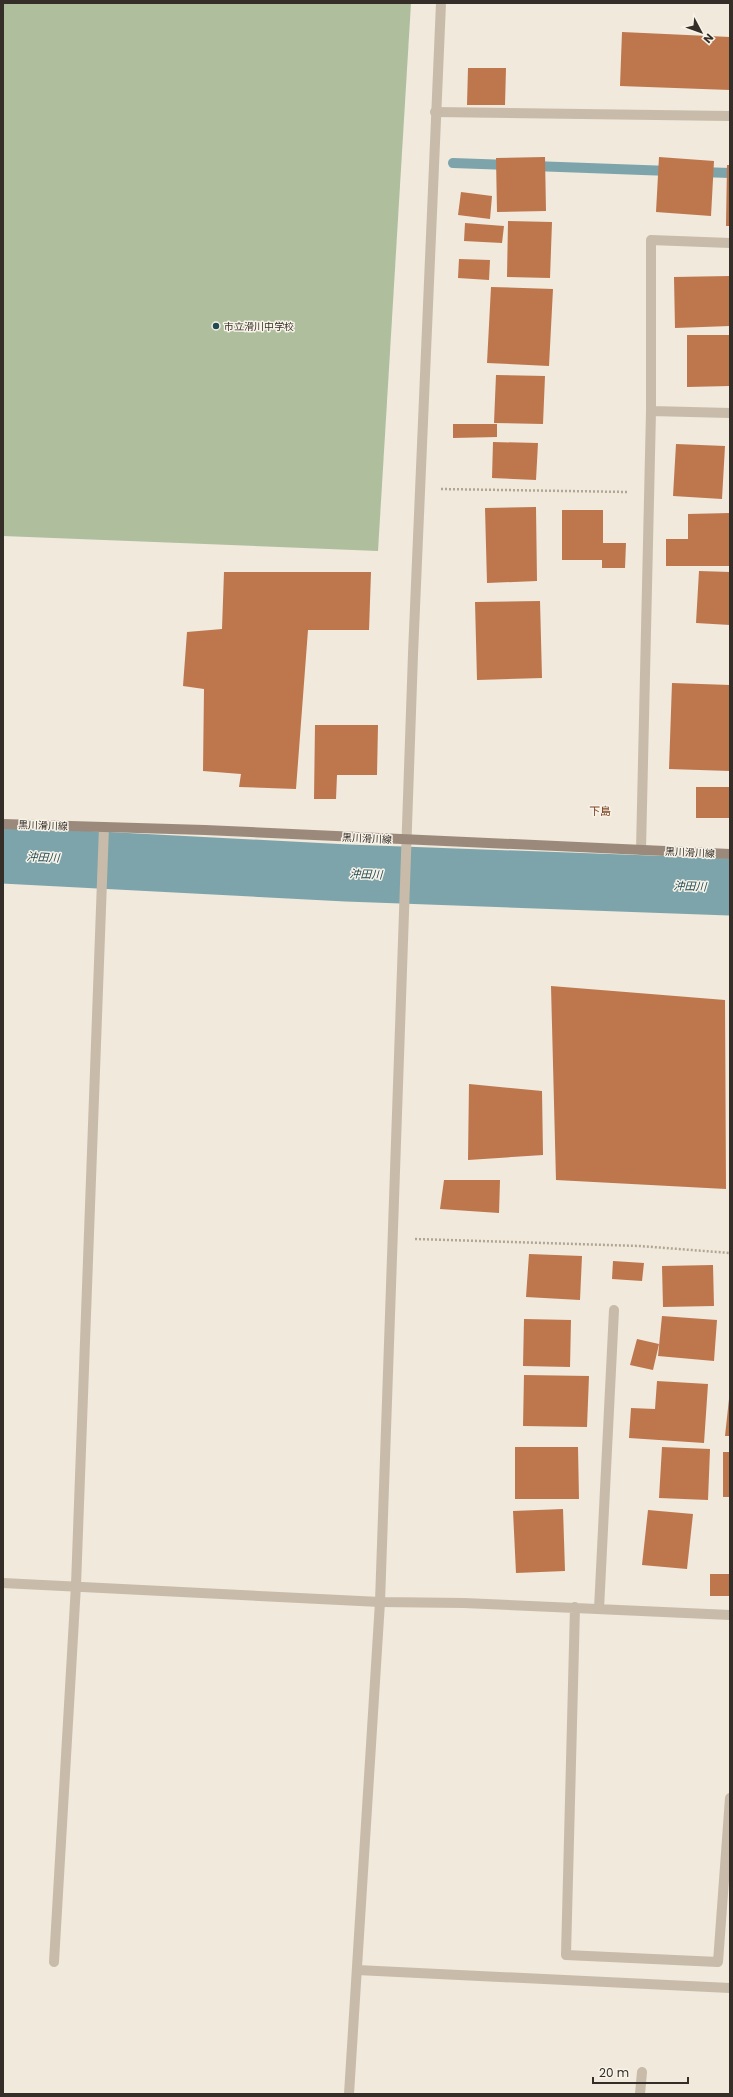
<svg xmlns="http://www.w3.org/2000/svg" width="733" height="2097" font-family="Poppins,'Noto Sans JP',sans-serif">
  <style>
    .pitch { fill: #afbe9d }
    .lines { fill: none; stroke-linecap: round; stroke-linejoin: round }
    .stream { stroke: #7da4ab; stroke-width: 10 }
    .river { stroke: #7da4ab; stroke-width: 57 }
    .building { fill: #be764d }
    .path { stroke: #b3a593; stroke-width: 2.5; stroke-dasharray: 2 2; stroke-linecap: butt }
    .minor { stroke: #c8bba9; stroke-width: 10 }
    .tertiary { stroke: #c8bba9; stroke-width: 10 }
    .secondary { stroke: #9b8a7b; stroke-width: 10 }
    .poi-dot { fill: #214a54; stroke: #f8f3e8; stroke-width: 1.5 }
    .labels { text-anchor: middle; stroke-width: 3; stroke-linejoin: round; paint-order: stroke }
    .poi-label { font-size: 10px; fill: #352e28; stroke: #f8f3e8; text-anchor: start }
    .street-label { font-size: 10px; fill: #352e28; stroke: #f8f3e8 }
    .neighbourhood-label { font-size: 11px; fill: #7f4727; stroke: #f8f3e8 }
    .water-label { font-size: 11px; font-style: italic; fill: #214a54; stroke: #f8f3e8 }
  </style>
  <rect width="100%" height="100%" fill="#f0e9dc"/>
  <!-- pitch -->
  <path class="pitch" d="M3,3H411L378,551L3,536Z"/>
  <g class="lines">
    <!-- stream -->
    <path class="stream" d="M453,163L509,165
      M533,166L670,171
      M700,172L730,173"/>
    <!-- river -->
    <path class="river" d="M3,855L347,873L730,887"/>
  </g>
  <!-- building -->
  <path class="building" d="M622,32L730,37V90L620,86Z
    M468,68H506L505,105H467Z
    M545,157L546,211L497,212L496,158Z
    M659,157L714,161L711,216L656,212Z
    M727,165H730V226H726Z
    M461,192L492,196L490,219L458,215Z
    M508,221L552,222L550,278L507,277Z
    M465,223L504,226L502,243L464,241Z
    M459,259L490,260L489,280L458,278Z
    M730,276V326L675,328L674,277Z
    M491,287L553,289L549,366L487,363Z
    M687,335H730V386L687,387Z
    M496,375L545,376L543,424L494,423Z
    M453,424H497V437L453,438Z
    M493,442L538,443L536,480L492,478Z
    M676,444L725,446L722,499L673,496Z
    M536,507L537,581L487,583L485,508Z
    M562,510H603V543H626L625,568H602V560H562Z
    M730,513V566H666V539H688V514Z
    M699,571L730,572V625L696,623Z
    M224,572H371L369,630H308L296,789L239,787L241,774L203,771L204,689L183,686L187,632L222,629Z
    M540,601L542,678L477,680L475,602Z
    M672,683L730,685V771L669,769Z
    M315,725H378L377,775H337L336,799H314Z
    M696,787H730V818H696Z
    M551,986L725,1000L726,1189L556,1180Z
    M469,1084L542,1091L543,1155L468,1160Z
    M444,1180H500L499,1213L440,1209Z
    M529,1254L582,1256L580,1300L526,1297Z
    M613,1261L644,1263L642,1281L612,1279Z
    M713,1265L714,1306L663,1307L662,1266Z
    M662,1316L717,1320L714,1361L658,1356Z
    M524,1319L571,1320L570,1367L523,1366Z
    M637,1339L659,1344L653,1370L630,1365Z
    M524,1375L589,1376L587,1427L523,1426Z
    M657,1381L708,1384L704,1443L629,1438L631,1408L655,1409Z
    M729,1399H730V1436H725Z
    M515,1447H578L579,1499H515Z
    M662,1447L710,1449L708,1500L659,1498Z
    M723,1452H730V1497H723Z
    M563,1509L565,1571L516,1573L513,1511Z
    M648,1510L693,1514L687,1569L642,1565Z
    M710,1574H730V1596H710Z"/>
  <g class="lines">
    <!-- path -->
    <path class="path" d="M441,489L628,492
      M415,1239L640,1246L730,1253"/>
    <!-- minor -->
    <path class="minor" d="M435,112L730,116
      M651,411V240L730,243
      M641,850L651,411L730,413
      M3,1583L380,1602L464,1603L730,1615
      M575,1607L566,1955L718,1962L730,1798
      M599,1609L614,1310
      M54,1962L76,1585L104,827
      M357,1970L730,1988
      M640,2094L642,2072"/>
    <!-- tertiary -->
    <path class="tertiary" d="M349,2094L380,1602L413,654L441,3"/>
    <!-- secondary -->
    <path class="secondary" d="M3,824L205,830L730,854"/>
  </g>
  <!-- markers -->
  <circle class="poi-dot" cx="216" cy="326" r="4"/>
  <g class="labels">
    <!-- poi labels -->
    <g class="poi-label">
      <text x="224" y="330">市立滑川中学校</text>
    </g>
    <!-- street labels -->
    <g class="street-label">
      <text transform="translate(43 825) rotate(2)" y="4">黒川滑川線</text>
      <text transform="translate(367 838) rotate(3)" y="4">黒川滑川線</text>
      <text transform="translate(690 852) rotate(3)" y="4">黒川滑川線</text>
    </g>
    <!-- neighbourhood labels -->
    <g class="neighbourhood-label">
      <text x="600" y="815">下島</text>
    </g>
    <!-- water labels -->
    <g class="water-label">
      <text transform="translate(43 857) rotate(3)" y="4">沖田川</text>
      <text transform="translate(366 874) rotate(2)" y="4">沖田川</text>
      <text transform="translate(690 886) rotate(2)" y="4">沖田川</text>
    </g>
  </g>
  <!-- border -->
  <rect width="733" height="2097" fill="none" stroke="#352e28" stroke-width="8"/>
  <!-- north arrow -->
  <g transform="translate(701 32) rotate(131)" stroke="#f8f3e8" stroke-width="3" paint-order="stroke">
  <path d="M0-3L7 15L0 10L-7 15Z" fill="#352e28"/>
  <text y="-6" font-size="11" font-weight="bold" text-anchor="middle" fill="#352e28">N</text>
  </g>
  <!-- scale -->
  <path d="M593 2077v6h95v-6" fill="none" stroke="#352e28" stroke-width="2"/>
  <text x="599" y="2077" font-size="12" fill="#352e28" stroke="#f8f3e8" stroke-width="3" paint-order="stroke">20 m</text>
</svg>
